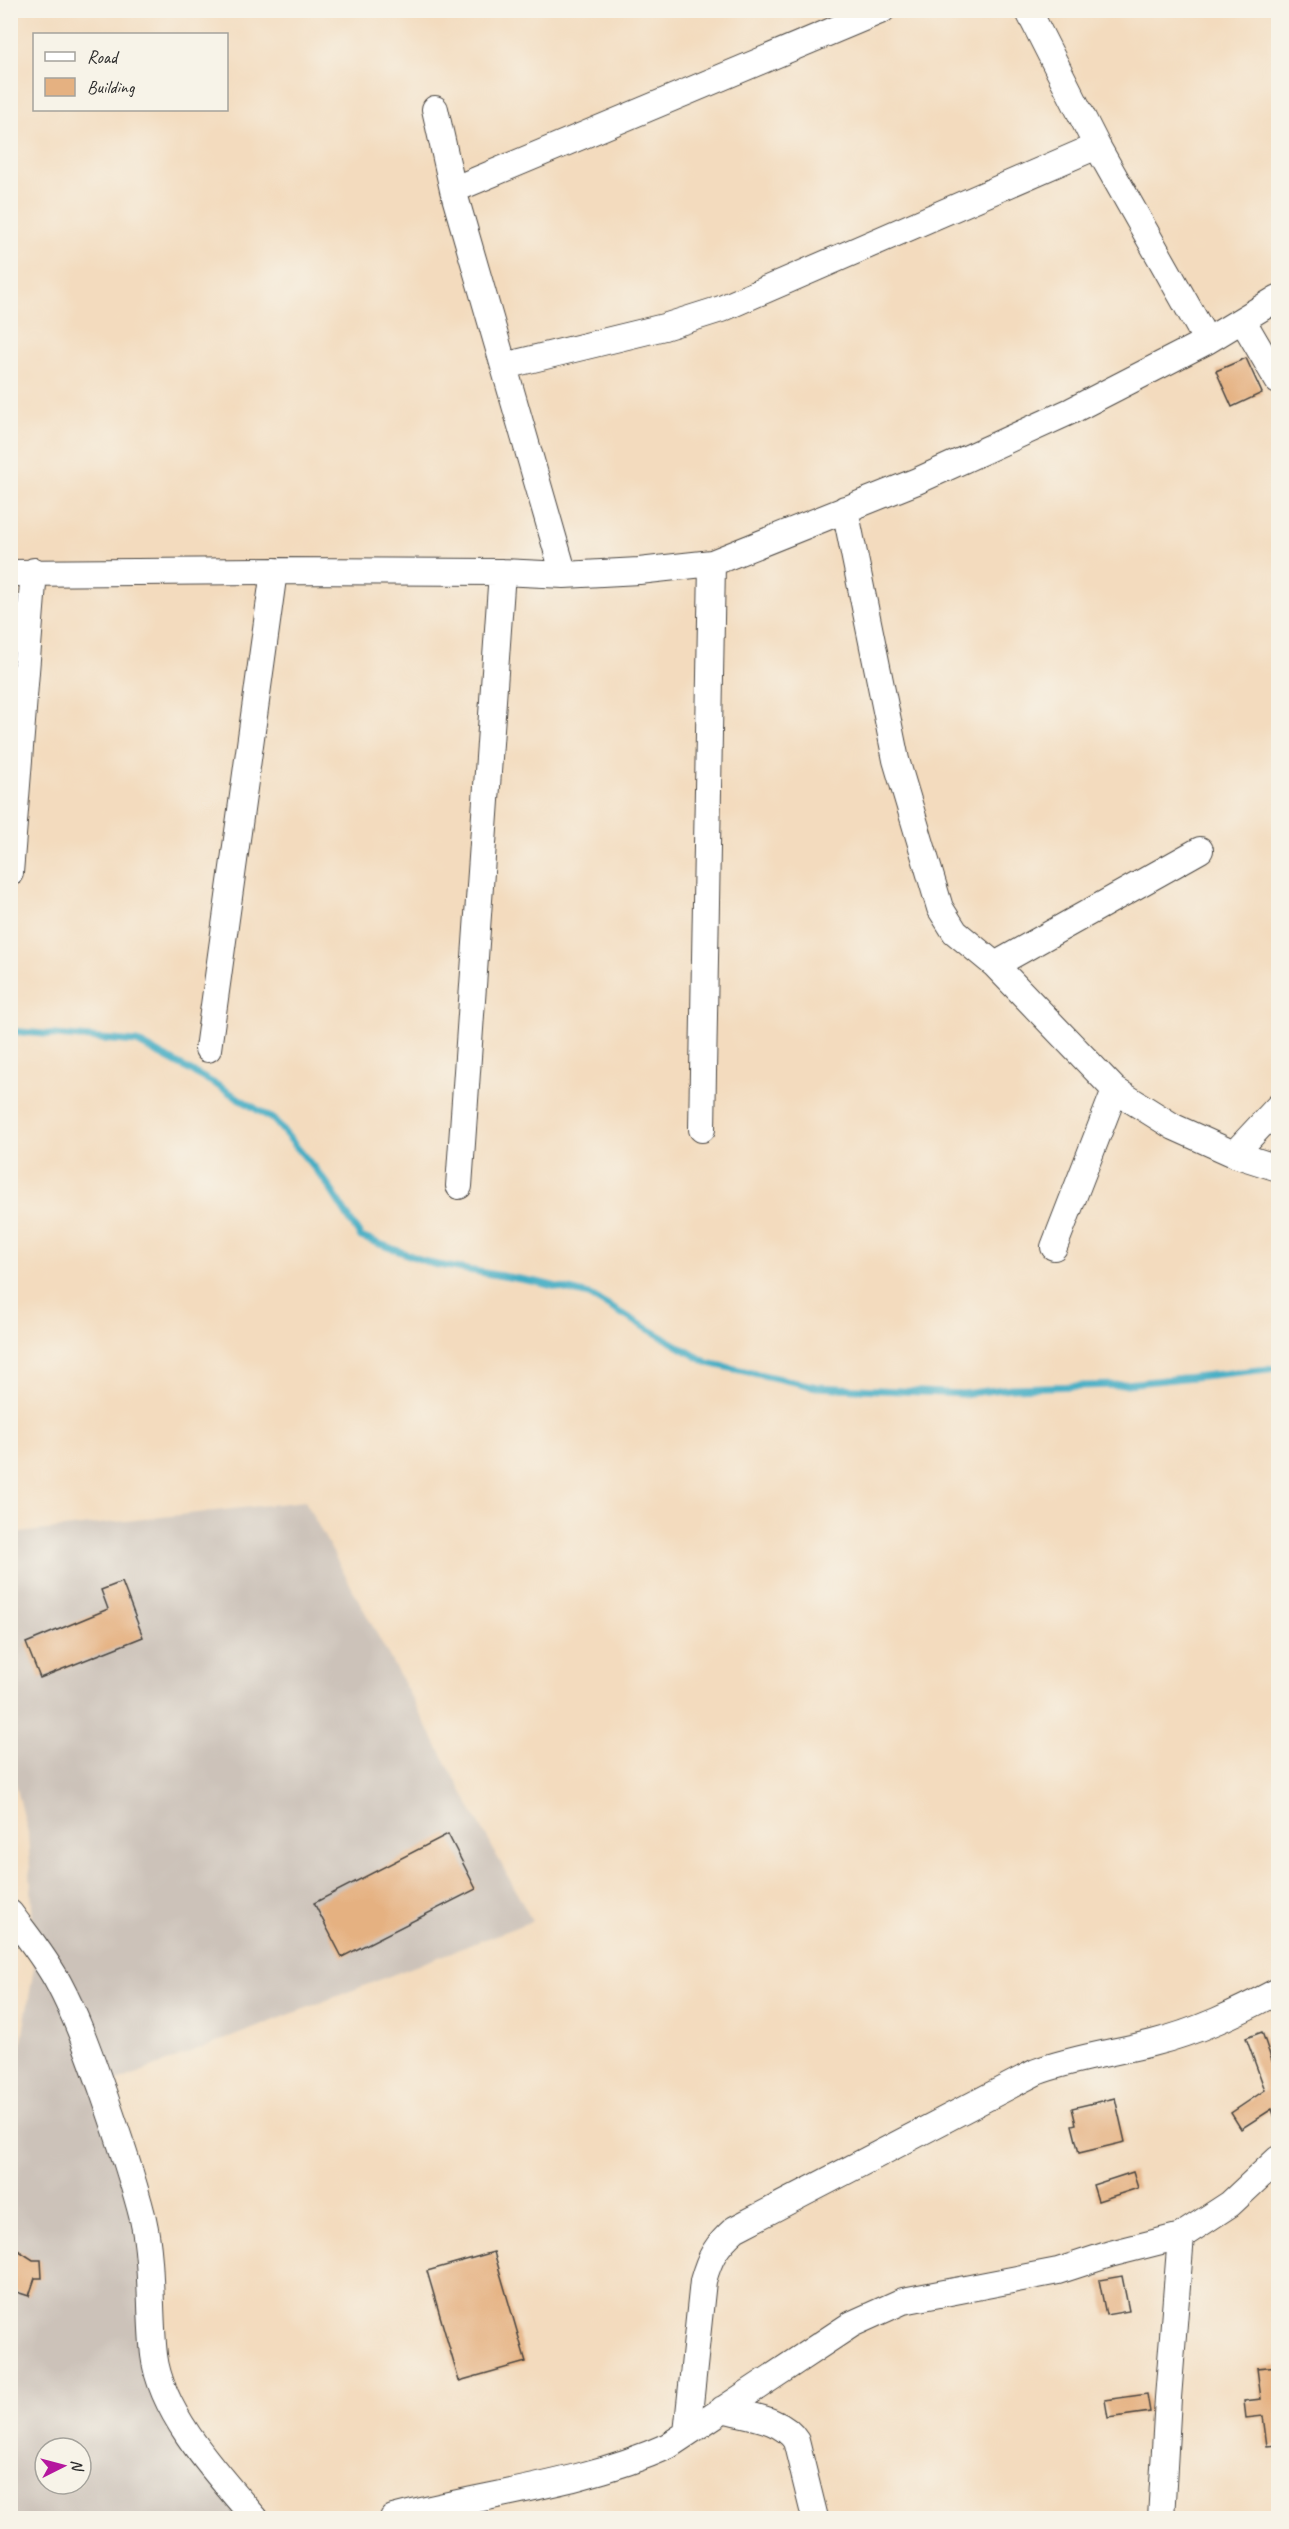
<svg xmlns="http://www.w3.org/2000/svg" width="1289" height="2529" font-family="Caveat,sans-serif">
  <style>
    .industrial { fill: #ccc2b9; fill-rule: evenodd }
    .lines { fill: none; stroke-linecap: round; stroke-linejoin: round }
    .stream { stroke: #45adc4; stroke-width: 7 }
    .building { fill: #e5b181 }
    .street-casing { stroke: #494541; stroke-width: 28 }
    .street { stroke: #fff; stroke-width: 26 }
  </style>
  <rect width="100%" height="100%" fill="#f7f3e8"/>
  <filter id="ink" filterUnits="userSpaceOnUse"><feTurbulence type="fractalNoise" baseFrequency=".0167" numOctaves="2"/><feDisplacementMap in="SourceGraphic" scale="12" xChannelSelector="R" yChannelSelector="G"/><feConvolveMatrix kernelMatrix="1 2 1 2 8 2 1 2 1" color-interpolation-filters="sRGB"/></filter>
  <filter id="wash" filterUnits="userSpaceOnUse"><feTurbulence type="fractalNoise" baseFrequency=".008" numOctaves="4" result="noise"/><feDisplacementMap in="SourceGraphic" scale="24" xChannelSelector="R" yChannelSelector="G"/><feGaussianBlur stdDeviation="1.35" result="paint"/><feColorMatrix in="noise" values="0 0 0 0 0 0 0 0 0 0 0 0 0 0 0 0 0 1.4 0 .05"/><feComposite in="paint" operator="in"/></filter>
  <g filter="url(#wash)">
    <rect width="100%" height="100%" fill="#f3dbbe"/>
    <!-- industrial -->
    <path class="industrial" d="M305,1501L532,1921L94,2090L138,2229L147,2351L235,2511L236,2518H11L10,2087L19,2058L35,1961L28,1833L11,1765L10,1534ZM45,2448H81V2484H45Z"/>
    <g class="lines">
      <!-- stream -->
      <path class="stream" d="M10,1031L137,1042L217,1085L274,1120L326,1182L361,1237L433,1264L537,1282L589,1295L708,1363L817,1387L963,1394L1011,1388L1117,1385L1278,1368"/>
    </g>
    <g id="blocks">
      <!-- building -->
      <path class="building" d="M1246,358L1262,393L1232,407L1216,371Z
        M122,1582L143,1637L40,1678L26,1643L108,1609L101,1590Z
        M448,1834L476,1889L342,1957L314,1903Z
        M1262,2032L1278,2078V2120L1276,2121L1272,2109L1241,2129L1231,2113L1265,2090L1246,2038Z
        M1115,2098L1125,2142L1079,2153L1072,2125L1076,2124L1072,2108Z
        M1133,2172L1138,2188L1098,2201L1093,2185Z
        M10,2245L33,2260H41L42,2278H35L29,2296L10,2290Z
        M494,2252L526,2362L459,2381L427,2271Z
        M1122,2276L1129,2311L1106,2315L1099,2280Z
        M1278,2366V2445L1267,2446L1263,2416L1246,2418L1244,2401L1261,2399L1257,2368Z
        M1147,2394L1150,2412L1108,2418L1105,2400Z"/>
    </g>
  </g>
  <g filter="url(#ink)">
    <use href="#blocks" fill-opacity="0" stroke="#494541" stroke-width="1.5"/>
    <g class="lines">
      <defs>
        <path id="street" d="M1028,10L1097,146L1207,341
          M435,109L453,190L564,575
          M453,190L882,10
          M1243,321L1278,381
          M504,366L664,327L721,309L1097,146
          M845,509L896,760L940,908L955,932L995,965L1115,1090L1174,1127L1234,1154L1278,1168
          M10,573L274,571L502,572L564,575L639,571L712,563L917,481L1071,411L1207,341L1278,298
          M10,873L34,571
          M995,965L1200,850
          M208,1049L274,571
          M702,1129L712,563
          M1234,1154L1278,1107
          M459,1186L502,572
          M1054,1247L1115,1090
          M10,1913C27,1936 46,1959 59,1984C77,2018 89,2053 102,2089C117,2132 132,2175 143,2219C153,2263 149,2310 154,2355C161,2414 217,2474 255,2518
          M723,2409C747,2416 782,2418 796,2441L815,2518
          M687,2433L703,2281C710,2256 716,2246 735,2229L1036,2072C1073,2058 1113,2053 1152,2043C1197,2032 1238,2012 1278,1991
          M393,2518C483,2494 582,2485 668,2446L852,2324L903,2301L1058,2271L1110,2254L1181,2236L1230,2204L1278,2159
          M1161,2518L1168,2398L1181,2236"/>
      </defs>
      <!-- street casing -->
      <use href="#street" class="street-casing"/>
      <!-- street -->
      <use href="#street" class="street"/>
    </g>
  </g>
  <!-- margin -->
  <rect width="1289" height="2529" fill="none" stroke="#f7f3e8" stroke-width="36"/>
  <!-- legend -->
  <rect x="33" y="33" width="195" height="78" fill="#f7f3e8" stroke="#a5a39c" stroke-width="1.5"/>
  <rect x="45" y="52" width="30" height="9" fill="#ffffff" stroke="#a5a39c" stroke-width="1.5"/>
  <text x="87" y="63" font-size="18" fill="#2b2b2b">Road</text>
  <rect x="45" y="78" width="30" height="18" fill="#e5b181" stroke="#a5a39c" stroke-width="1.5"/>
  <text x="87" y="93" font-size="18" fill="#2b2b2b">Building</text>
  <!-- north arrow -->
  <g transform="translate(63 2466) rotate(84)"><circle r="28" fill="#f7f3e8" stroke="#a5a39c" stroke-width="1.5"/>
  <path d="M0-4.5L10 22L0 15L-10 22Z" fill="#b5179e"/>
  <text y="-9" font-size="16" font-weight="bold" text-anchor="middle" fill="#2b2b2b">N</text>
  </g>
</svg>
